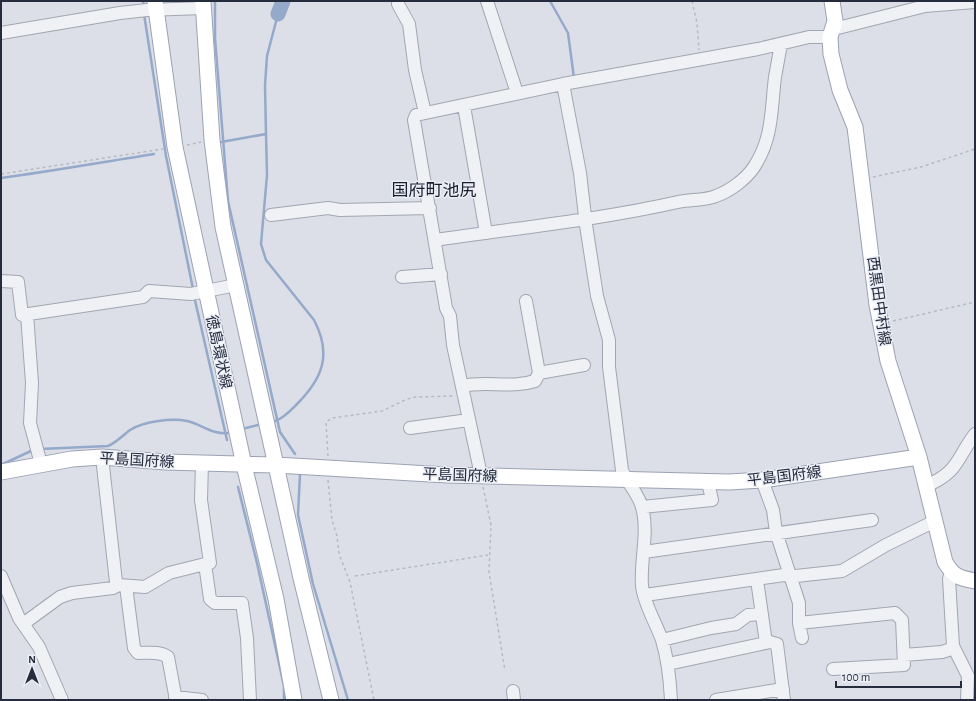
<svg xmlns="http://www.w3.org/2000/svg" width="976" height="701" font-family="'Alegreya Sans','Noto Sans JP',sans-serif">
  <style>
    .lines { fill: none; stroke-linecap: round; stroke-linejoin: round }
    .stream { stroke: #95a9ca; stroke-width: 2.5 }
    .river { stroke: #95a9ca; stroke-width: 15 }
    .minor-casing { stroke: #a1a6b1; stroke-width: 14 }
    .major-casing { stroke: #9ba2b4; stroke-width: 17 }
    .path { stroke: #b6bac2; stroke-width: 1.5; stroke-dasharray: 3 3; stroke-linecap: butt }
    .minor { stroke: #eff1f5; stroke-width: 12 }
    .major { stroke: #fff; stroke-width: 15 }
    .labels { text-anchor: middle; stroke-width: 3; stroke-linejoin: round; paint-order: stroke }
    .street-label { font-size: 15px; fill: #252c3e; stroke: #ebeef5 }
    .quarter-label { font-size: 17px; fill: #181d2f; stroke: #ebeef5 }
  </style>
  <rect width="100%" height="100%" fill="#dcdfe7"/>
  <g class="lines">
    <!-- stream -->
    <path class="stream" d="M143,1L144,8
      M215,1V38L228,201L280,432L295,454
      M550,1L568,33L574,78
      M144,14L166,156L193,289
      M266,134L267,175L261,244L266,260L314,320C332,354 323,378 297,404C291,410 284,418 275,421
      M221,142L266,134L265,85L267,56L278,14
      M1,178C52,171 103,162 154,154
      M194,296L227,440
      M242,429L262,424
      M40,449L108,446C117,442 122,436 130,430C144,421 172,418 187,421C201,424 213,435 228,433
      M1,465L33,450
      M300,474L298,515L313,584L348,700
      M238,487L257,563L284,686V700"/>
    <!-- river -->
    <path class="river" d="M278,14L283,1"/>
    <defs>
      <path id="minor" d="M487,1L517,93
        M398,4L409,24L415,70L425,113
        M834,29L925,6L975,2
        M1,33L120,13L147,10L203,8
        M563,84L580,173L586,225L597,296L609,340V367L622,470C627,483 638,493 642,507C649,533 640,560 642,586C644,604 656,623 662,640C668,660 670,680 671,700
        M464,106L486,233
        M271,215L328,208L340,210L430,208
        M435,240C516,228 598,220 678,202C691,199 704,201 716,196C730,191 746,179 754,167C773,138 771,110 775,77C777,66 779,55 781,44
        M402,277L441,274
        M1,281L18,282L22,315L143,297L149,291L191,294L236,285
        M27,314L32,383L30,423L41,464
        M539,373L584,365
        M462,386C486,380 511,389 535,381L539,373L526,301
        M410,428L469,420
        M102,457L116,582L119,585L145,587L169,573L205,564L210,599L215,603H242L247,638L250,700
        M202,463L201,500L210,563L205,564
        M481,475L453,345L450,316L446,308L414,120L416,115L563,84L758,49L809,37H830
        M762,480L773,510L776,532L799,603V623L802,638
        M926,486C959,472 956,459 975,434
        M642,507L712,500L708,482
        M644,552L872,520
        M951,571L949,579L953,646L968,676L967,700
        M1,576L19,618L39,647L62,700
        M757,580L766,643
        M126,586L134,648L138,653C148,653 160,651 168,657L176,700
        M645,595L784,575L796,576L842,571L886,545L935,521
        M799,623L895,613L902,620L904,665L833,669
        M23,624L60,597L72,593L113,588L119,585
        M662,640L711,628L736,624L748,615L762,614
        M904,655L942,652L954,648
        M668,664L770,642L777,644L784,700
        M513,691L514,700
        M175,697L202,700
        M716,700L783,689"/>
      <path id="major" d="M155,1L175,147L244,465L276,599L294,700
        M203,1L212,140L223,227L301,578L331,700
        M832,1L835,21L830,37L831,54L840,90L855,127L877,305L888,361L919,457L945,562C954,577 959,578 975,581
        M1,472L72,459L102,457L166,462L276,465L447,475L729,482L762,480L919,457"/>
    </defs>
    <!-- minor casing -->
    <use href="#minor" class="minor-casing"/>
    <!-- major casing -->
    <use href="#major" class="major-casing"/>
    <!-- path -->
    <path class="path" d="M692,1L697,23L699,50
      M187,145L201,142
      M1,174L163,149
      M873,177L921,167L975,149
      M893,321L975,302
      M328,456L326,422L332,418L382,411L407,399L416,397L454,396
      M328,480L332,520L337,536L339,554L350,582L374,700
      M483,487L491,525L489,572L505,671
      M355,576L488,555"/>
    <!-- minor -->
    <use href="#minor" class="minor"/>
    <!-- major -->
    <use href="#major" class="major"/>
  </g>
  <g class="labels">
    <!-- street labels -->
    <g class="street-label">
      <text transform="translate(879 301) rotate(82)" y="5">西黒田中村線</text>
      <text transform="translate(219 352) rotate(78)" y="5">徳島環状線</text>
      <text transform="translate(137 460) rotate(3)" y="5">平島国府線</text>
      <text transform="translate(460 475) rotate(2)" y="5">平島国府線</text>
      <text transform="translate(784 476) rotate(-7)" y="5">平島国府線</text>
    </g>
    <!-- quarter labels -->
    <g class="quarter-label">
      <text x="434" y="196">国府町池尻</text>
    </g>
  </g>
  <!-- border -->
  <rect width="976" height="701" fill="none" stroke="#252c3e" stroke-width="4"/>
  <!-- north arrow -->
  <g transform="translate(32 669)" stroke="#ebeef5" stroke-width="3" paint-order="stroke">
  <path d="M0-3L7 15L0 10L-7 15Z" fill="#252c3e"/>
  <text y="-6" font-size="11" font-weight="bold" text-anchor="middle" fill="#252c3e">N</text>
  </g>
  <!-- scale -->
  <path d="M836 681v6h125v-6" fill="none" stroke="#252c3e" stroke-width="2"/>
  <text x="842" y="681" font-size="12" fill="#252c3e" stroke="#ebeef5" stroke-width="3" paint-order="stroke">100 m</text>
</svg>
